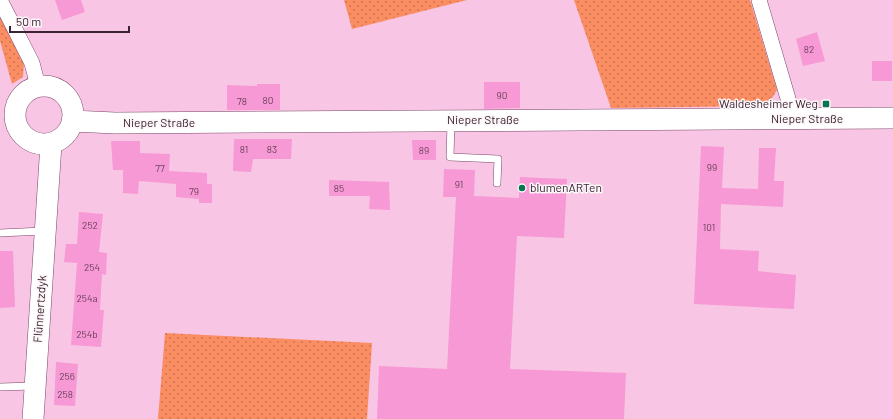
<svg xmlns="http://www.w3.org/2000/svg" width="893" height="419" font-family="Barlow,sans-serif">
  <style>
    .grass { fill: url(#grass-dots) }
    .building { fill: #f799d5 }
    .lines { fill: none; stroke-linecap: round; stroke-linejoin: round }
    .lane-casing { stroke: #7a4567; stroke-width: 8 }
    .street-casing { stroke: #7a4567; stroke-width: 16 }
    .secondary-casing { stroke: #7a4567; stroke-width: 22 }
    .lane { stroke: #fff; stroke-width: 7 }
    .street { stroke: #fff; stroke-width: 15 }
    .secondary { stroke: #fff; stroke-width: 21 }
    .poi-dot { fill: #077650; stroke: #fcf6f9; stroke-width: 1.5 }
    .labels { text-anchor: middle; stroke-width: 3; stroke-linejoin: round; paint-order: stroke }
    .number-label { font-size: 10px; fill: #6a415b }
    .poi-label { font-size: 12px; fill: #3b2432; stroke: #fcf6f9; text-anchor: end }
    .street-label { font-size: 12px; fill: #3b2432; stroke: #fcf6f9 }
  </style>
  <defs>
    <pattern id="grass-dots" width="8" height="8" patternUnits="userSpaceOnUse"><rect width="8" height="8" fill="#fb8d62"/><path d="M2 2h.1M6 6h.1" fill="none" stroke="#cc7351" stroke-width="1.8" stroke-linecap="round"/></pattern>
  </defs>
  <rect width="100%" height="100%" fill="#f8c6e4"/>
  <!-- grass -->
  <path class="grass" d="M344,0H467L352,29Z
    M574,0H750L777,90L772,98L761,106L611,108Z
    M0,16L24,62L23,77L12,84L0,41Z
    M165,333L372,343L367,419H158Z"/>
  <!-- building -->
  <path class="building" d="M55,0H81L85,12L62,20Z
    M817,32L825,61L803,66L796,39Z
    M872,61H892V81H872Z
    M484,82H520V108L484,109Z
    M257,84H280V110H227V85L257,86Z
    M234,139H292L291,159H253L251,172L233,171Z
    M412,140H436V160H413Z
    M111,141H140V153L170,154L169,171L207,173V184H212V203H199V199L176,197V184L139,181L138,194L123,193V170H113Z
    M701,146L724,147L722,188L758,189L759,148H776L774,181H784L783,207L721,204L720,249L759,251L758,271L796,275L794,309L694,304Z
    M444,169L475,170L474,196L519,198L520,177L567,179L564,238L517,236L510,369L626,373L624,419H377L379,366L447,369L456,197H443Z
    M329,180L389,182L390,210L369,209L370,196H329Z
    M79,212L103,214L99,252L107,253L106,275L102,274L100,310H104L101,347L71,345L77,263L64,262L66,244H77Z
    M0,251H13L15,307L0,308Z
    M56,362L78,364L75,406L54,405Z"/>
  <g class="lines">
    <defs>
      <path id="lane" d="M451,123L450,157L498,159L497,183
        M0,233L43,231
        M0,387L33,386"/>
      <path id="street" d="M0,0L32,63L38,86
        M759,0L794,119"/>
      <path id="secondary" d="M15 115a29 29 0 1 1 58 0a29 29 0 1 1-58 0Z
        M72,121L115,123L893,118
        M33,419L51,144"/>
    </defs>
    <!-- lane casing -->
    <use href="#lane" class="lane-casing"/>
    <!-- street casing -->
    <use href="#street" class="street-casing"/>
    <!-- secondary casing -->
    <use href="#secondary" class="secondary-casing"/>
    <!-- lane -->
    <use href="#lane" class="lane"/>
    <!-- street -->
    <use href="#street" class="street"/>
    <!-- secondary -->
    <use href="#secondary" class="secondary"/>
  </g>
  <!-- markers -->
  <g class="poi-dot">
    <rect x="822" y="100" width="8" height="8" rx="2"/>
    <circle cx="522" cy="188" r="4"/>
  </g>
  <g class="labels">
    <!-- number labels -->
    <g class="number-label">
      <text x="809" y="53">82</text>
      <text x="502" y="99">90</text>
      <text x="268" y="104">80</text>
      <text x="242" y="105">78</text>
      <text x="244" y="153">81</text>
      <text x="272" y="153">83</text>
      <text x="424" y="154">89</text>
      <text x="712" y="171">99</text>
      <text x="160" y="172">77</text>
      <text x="459" y="188">91</text>
      <text x="339" y="192">85</text>
      <text x="194" y="195">79</text>
      <text x="90" y="229">252</text>
      <text x="709" y="231">101</text>
      <text x="92" y="271">254</text>
      <text x="87" y="302">254a</text>
      <text x="87" y="338">254b</text>
      <text x="67" y="380">256</text>
      <text x="65" y="398">258</text>
    </g>
    <!-- poi labels -->
    <g class="poi-label">
      <text x="818" y="108">Waldesheimer Weg</text>
      <text x="530" y="192" text-anchor="start">blumenARTen</text>
    </g>
    <!-- street labels -->
    <g class="street-label">
      <text x="807" y="123">Nieper Straße</text>
      <text x="483" y="124">Nieper Straße</text>
      <text x="159" y="127">Nieper Straße</text>
      <text transform="translate(40 309) rotate(-86)" y="4">Flünnertzdyk</text>
    </g>
  </g>
  <!-- scale -->
  <path d="M10 26v6h119v-6" fill="none" stroke="#3b2432" stroke-width="2"/>
  <text x="16" y="26" font-size="12" fill="#3b2432" stroke="#fcf6f9" stroke-width="3" paint-order="stroke">50 m</text>
</svg>
